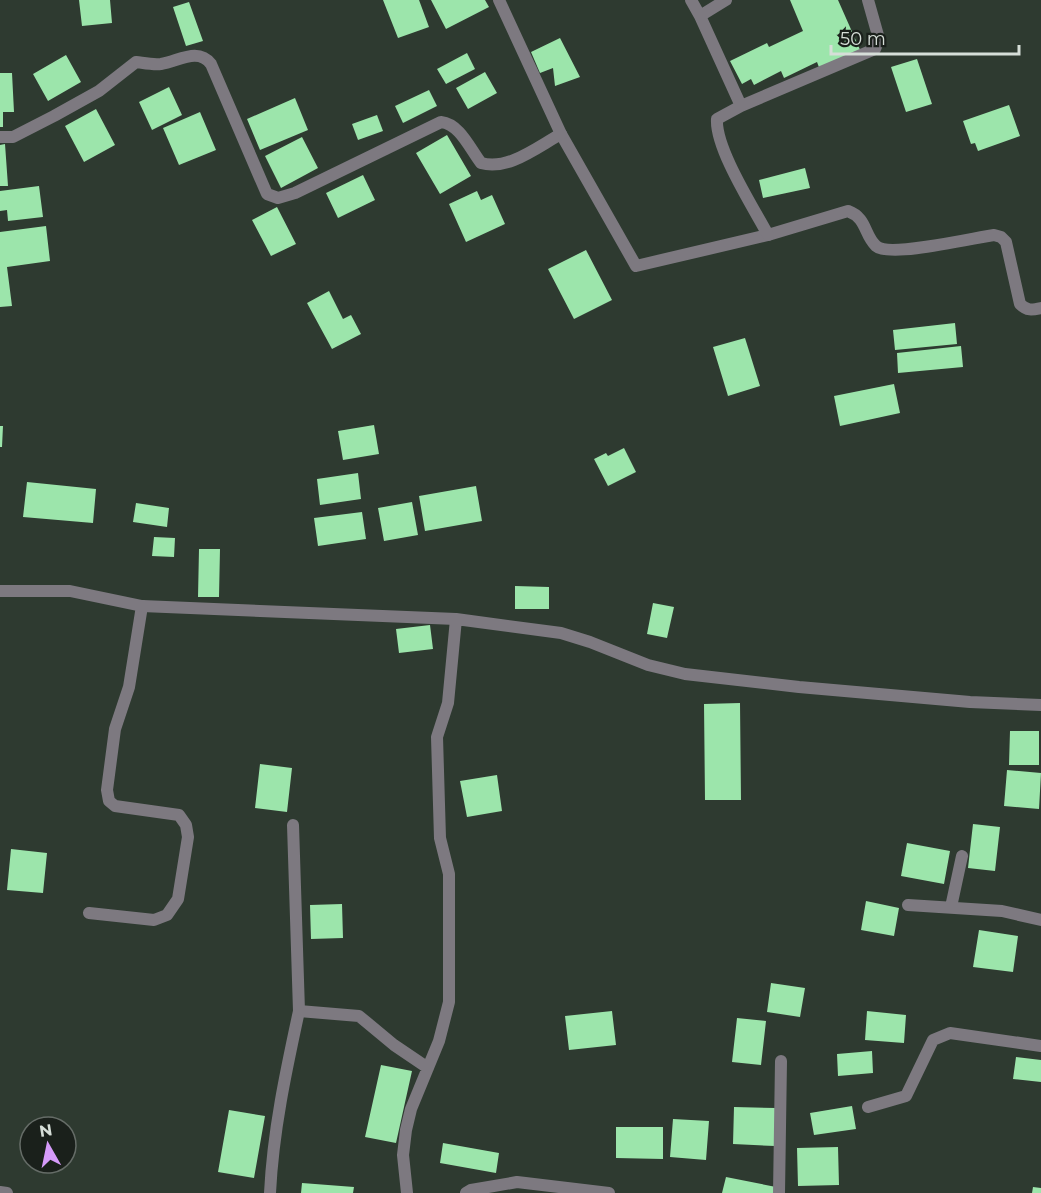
<svg xmlns="http://www.w3.org/2000/svg" width="1041" height="1193" font-family="Montserrat,sans-serif">
  <style>
    .building { fill: #9ce5ab }
    .lines { fill: none; stroke-linecap: round; stroke-linejoin: round }
    .lane { stroke: #7d7980; stroke-width: 12 }
    .street { stroke: #7d7980; stroke-width: 12 }
  </style>
  <rect width="100%" height="100%" fill="#2e3a30"/>
  <!-- building -->
  <path class="building" d="M79,0H110L112,23L82,26Z
    M383,0H419L429,27L398,38Z
    M431,0H485L489,7L446,29Z
    M790,0H838L861,52L820,70L817,62L784,78L781,71L754,85L751,79L742,84L730,61L767,43L769,47L803,31Z
    M189,2L203,41L186,46L173,7Z
    M560,38L580,77L555,86L553,68L540,73L531,52Z
    M467,53L475,69L446,84L437,69Z
    M66,55L81,82L48,101L33,74Z
    M917,59L932,104L906,112L891,67Z
    M485,72L497,93L468,109L456,88Z
    M0,73H12L14,112H3V127H0Z
    M169,87L182,115L152,130L139,102Z
    M429,90L437,106L403,123L395,106Z
    M295,98L308,130L260,150L247,119Z
    M1009,105L1020,136L978,151L975,143L971,144L963,121Z
    M96,109L115,145L84,162L65,126Z
    M200,112L216,150L179,165L163,128Z
    M377,115L383,131L358,140L352,124Z
    M447,135L471,176L440,194L416,153Z
    M302,137L318,168L281,188L265,156Z
    M5,144L8,186H0V145Z
    M805,168L810,188L763,198L759,180Z
    M363,175L375,200L338,218L326,193Z
    M39,186L43,217L8,221L7,210L0,211V191Z
    M477,191L481,200L492,195L505,224L466,242L449,204Z
    M277,207L296,244L271,256L252,220Z
    M46,226L50,261L7,267L12,306L0,307V232Z
    M586,250L612,300L574,319L548,269Z
    M329,291L343,319L351,315L361,334L332,349L307,303Z
    M955,323L957,344L895,350L893,330Z
    M745,338L760,386L728,396L713,347Z
    M961,346L963,367L898,373L897,353Z
    M894,384L900,413L840,426L834,396Z
    M374,425L379,454L343,460L338,431Z
    M0,426H3L2,447H0Z
    M624,448L636,472L608,486L594,459L606,453L608,456Z
    M358,473L361,499L320,505L317,479Z
    M27,482L96,489L93,523L23,517Z
    M476,486L482,521L425,531L419,496Z
    M412,502L418,535L384,541L378,508Z
    M136,503L169,508L167,527L133,522Z
    M362,512L366,539L318,546L314,518Z
    M154,537L175,538L174,557L152,556Z
    M199,549H220L219,597H198Z
    M515,586L549,587V609H515Z
    M653,603L674,607L667,638L647,634Z
    M430,625L433,649L399,653L396,629Z
    M740,703L741,800H705L704,704Z
    M1010,731H1039V765H1009Z
    M260,764L292,768L287,812L255,808Z
    M1007,770L1041,773L1039,809L1004,806Z
    M497,775L502,811L467,817L460,781Z
    M973,824L1000,827L995,871L968,868Z
    M907,843L950,851L944,884L901,876Z
    M11,849L47,853L43,893L7,890Z
    M866,901L899,908L894,936L861,930Z
    M342,904L343,938L311,939L310,905Z
    M979,930L1018,936L1013,972L973,967Z
    M771,983L805,988L800,1017L767,1012Z
    M612,1011L616,1045L569,1050L565,1016Z
    M867,1011L906,1015L904,1043L865,1040Z
    M737,1018L766,1021L761,1065L732,1062Z
    M872,1051L873,1073L838,1076L837,1054Z
    M1016,1057L1041,1060V1082L1013,1079Z
    M381,1065L412,1071L396,1143L365,1137Z
    M852,1106L856,1129L814,1135L810,1113Z
    M734,1107L776,1108L775,1146L733,1144Z
    M229,1110L265,1116L254,1178L218,1172Z
    M673,1119L709,1121L706,1160L670,1157Z
    M616,1127H663V1159L616,1158Z
    M443,1143L499,1153L496,1173L440,1163Z
    M838,1147L839,1185L798,1186L797,1148Z
    M726,1177L776,1187L774,1193H722Z
    M302,1183L354,1187L353,1193H301Z
    M1033,1187L1041,1188V1193H1032Z"/>
  <g class="lines">
    <!-- lane -->
    <path class="lane" d="M561,134L636,266L768,235L848,211C867,218 864,235 876,246C889,258 973,238 994,235L1001,237L1006,242L1020,304C1027,311 1032,310 1041,308
      M89,913L154,920L167,915L178,899L188,837L186,825L179,815L115,806L109,801L107,790L115,729L129,687L142,606"/>
    <!-- street -->
    <path class="street" d="M691,0L700,16L741,106
      M700,16L726,0
      M0,137H13L54,116L99,91L136,62C144,63 153,65 161,64C179,61 198,47 211,64L267,194L278,198L295,193L441,122C460,124 470,149 481,163C508,171 537,147 561,134L499,0
      M768,235C753,207 715,148 717,119L741,106L875,49L879,39L868,0
      M0,591H70L142,606L456,619L561,633L590,642L648,665L685,674L799,687L970,702L1041,705
      M293,825L299,1011L359,1016L394,1045L428,1068
      M908,905L1002,911L1041,920
      M951,907L962,856
      M868,1107L906,1096L933,1040L950,1033L1041,1046
      M0,1192L7,1193
      M270,1193C273,1131 286,1071 299,1011
      M407,1193L403,1155L406,1130L411,1109L439,1041L449,1002V874L440,838L437,737L448,703L456,619
      M466,1193L471,1190L517,1182L609,1193
      M779,1193L781,1061"/>
  </g>
  <!-- north arrow -->
  <g transform="translate(48 1145) rotate(351)"><circle r="28" fill="#1a201b" stroke="#656c67" stroke-width="1.5"/>
  <path d="M0-4.5L10 22L0 15L-10 22Z" fill="#d69bfa"/>
  <text y="-9" font-size="16" font-weight="bold" text-anchor="middle" fill="#d6ded8">N</text>
  </g>
  <!-- scale -->
  <path d="M831 45v9h188v-9" fill="none" stroke="#d6ded8" stroke-width="3"/>
  <text x="840" y="45" font-size="18" fill="#d6ded8" stroke="#1a201b" stroke-width="4.5" paint-order="stroke">50 m</text>
</svg>
